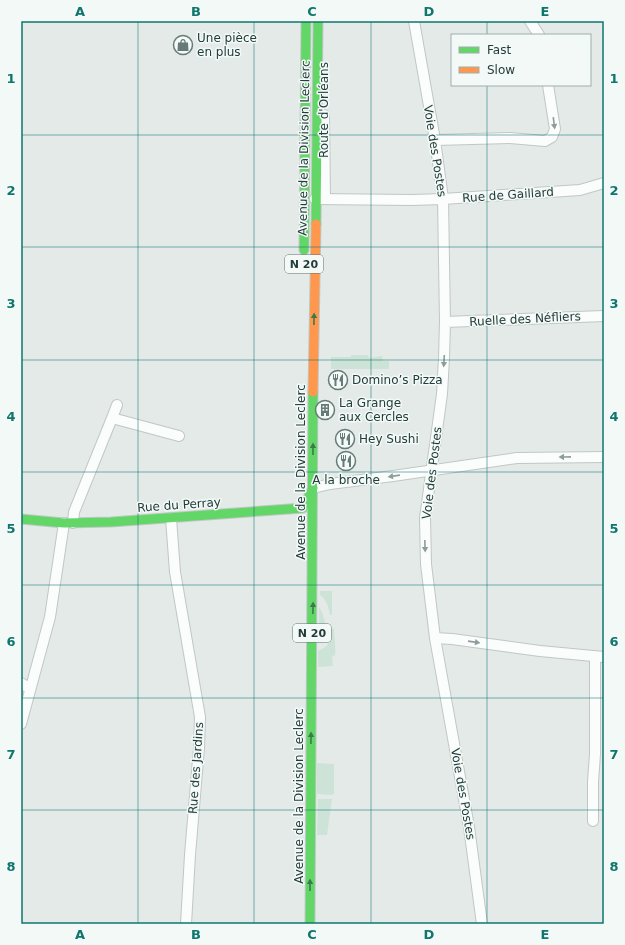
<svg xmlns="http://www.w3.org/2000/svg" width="625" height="945" font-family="'DejaVu Sans',sans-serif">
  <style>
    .green { fill: #cee3d8 }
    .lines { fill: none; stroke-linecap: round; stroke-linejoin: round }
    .street-casing { stroke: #c1c7c5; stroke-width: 12 }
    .fast-casing { stroke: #c0c8c6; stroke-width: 11 }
    .slow-casing { stroke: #c0c8c6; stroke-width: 11 }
    .street { stroke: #fbfcfc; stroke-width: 10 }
    .fast { stroke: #63d668; stroke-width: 9 }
    .slow { stroke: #ff974d; stroke-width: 9 }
    .oneway { fill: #8e9c9b }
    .oneway2 { fill: #3c7a4c }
    .grid { fill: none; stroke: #0f766e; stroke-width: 1; stroke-opacity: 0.55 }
    .labels { text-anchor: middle; stroke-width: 3; stroke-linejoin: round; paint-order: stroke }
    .shield { fill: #f3f9f7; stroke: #617573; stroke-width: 1 }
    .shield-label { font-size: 11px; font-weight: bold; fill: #223d3a }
    .poi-label { font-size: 12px; fill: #223d3a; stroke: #f3f9f7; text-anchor: start }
    .street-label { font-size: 12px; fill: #223d3a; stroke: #f3f9f7 }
    .neatline { fill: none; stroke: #0f766e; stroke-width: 1.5 }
    .grid-label { font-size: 13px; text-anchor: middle; font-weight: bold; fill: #0f766e }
  </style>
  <rect width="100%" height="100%" fill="#e4eae8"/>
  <!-- green -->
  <path class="green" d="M351,355H368L369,358L382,356L383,361H389V369H331V357H351Z
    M320,591H332V615H330C328,606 327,600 320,595Z
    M319,607C325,616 330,636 319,643Z
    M330,629H334C334,638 336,646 335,655L332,657L333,666L318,667V651L327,646L329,640Z
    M317,763L334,764V794L332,795L317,794Z
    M318,799H332L327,835H317Z"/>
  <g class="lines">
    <defs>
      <path id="street" d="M414,21L435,140L443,199L445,322L444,358L442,394L425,518L426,564L435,638L469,827L482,924
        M530,21L539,35
        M324,115L325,199
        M435,140L510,138L545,141L552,137L555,129L548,85
        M315,199L412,200L443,199L580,190L604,183
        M445,322L604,316
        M112,418L117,405
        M313,488L330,484L393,476L517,458L604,457
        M171,518L175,572L200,717L199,748L190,855L186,924
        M73,523L74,512L112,418L179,436
        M435,638L452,639L540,651L604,657
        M21,683L30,689
        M21,724L50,617L64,523
        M593,821V782L595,754V656"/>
      <path id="fast" d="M316,224L318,21
        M304,250L306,21
        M21,519L64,523L111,522L303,508L313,488
        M310,924L313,392"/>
      <path id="slow" d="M313,392L316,224"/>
    </defs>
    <!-- street casing -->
    <use href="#street" class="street-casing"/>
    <!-- fast casing -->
    <use href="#fast" class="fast-casing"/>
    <!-- slow casing -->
    <use href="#slow" class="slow-casing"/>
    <!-- street -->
    <use href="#street" class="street"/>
    <!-- fast -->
    <use href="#fast" class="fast"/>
    <!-- slow -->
    <use href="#slow" class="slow"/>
  </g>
  <!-- one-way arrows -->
  <defs><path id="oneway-solid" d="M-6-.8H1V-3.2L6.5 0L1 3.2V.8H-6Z"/></defs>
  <g class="oneway">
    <use href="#oneway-solid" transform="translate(554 123) rotate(83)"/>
    <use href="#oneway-solid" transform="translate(444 361) rotate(93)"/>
    <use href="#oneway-solid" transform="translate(565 457) rotate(179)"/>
    <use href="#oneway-solid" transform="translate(394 476) rotate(172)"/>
    <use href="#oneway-solid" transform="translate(425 546) rotate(88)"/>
    <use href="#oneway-solid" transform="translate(474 642) rotate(8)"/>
  </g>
  <g class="oneway2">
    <use href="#oneway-solid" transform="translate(314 319) rotate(-89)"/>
    <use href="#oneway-solid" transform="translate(313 449) rotate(-90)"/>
    <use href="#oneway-solid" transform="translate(313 608) rotate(-89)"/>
    <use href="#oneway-solid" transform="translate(311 738) rotate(-89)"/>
    <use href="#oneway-solid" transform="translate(310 885) rotate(-90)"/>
  </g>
  <!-- grid -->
  <path class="grid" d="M138,21V924M254,21V924M371,21V924M487,21V35M487,85V924M21,135H604M21,247H604M21,360H604M21,472H604M21,585H604M21,698H604M21,810H604"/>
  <!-- icons -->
  <defs>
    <symbol id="shop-ring" viewBox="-11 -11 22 22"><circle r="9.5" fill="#f3f9f7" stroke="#667a77" stroke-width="1.5"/><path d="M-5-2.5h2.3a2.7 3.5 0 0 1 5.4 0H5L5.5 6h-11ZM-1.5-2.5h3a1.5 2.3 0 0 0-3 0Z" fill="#667a77"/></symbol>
    <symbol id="restaurant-ring" viewBox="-11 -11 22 22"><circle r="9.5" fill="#f3f9f7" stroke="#667a77" stroke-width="1.5"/><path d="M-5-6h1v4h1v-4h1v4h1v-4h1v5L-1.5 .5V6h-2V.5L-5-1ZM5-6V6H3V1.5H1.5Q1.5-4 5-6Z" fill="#667a77"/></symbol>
    <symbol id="building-ring" viewBox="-11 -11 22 22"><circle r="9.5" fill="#f3f9f7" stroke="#667a77" stroke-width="1.5"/><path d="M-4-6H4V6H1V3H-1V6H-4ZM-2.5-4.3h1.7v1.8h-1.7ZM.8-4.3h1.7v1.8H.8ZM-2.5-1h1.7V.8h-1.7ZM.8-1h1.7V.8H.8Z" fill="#667a77"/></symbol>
  </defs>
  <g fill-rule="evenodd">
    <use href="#shop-ring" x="172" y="34" width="22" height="22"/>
    <use href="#restaurant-ring" x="327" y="369" width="22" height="22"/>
    <use href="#building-ring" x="314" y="399" width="22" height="22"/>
    <use href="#restaurant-ring" x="334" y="428" width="22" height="22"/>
    <use href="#restaurant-ring" x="335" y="450" width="22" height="22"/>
  </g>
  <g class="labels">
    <!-- shield labels -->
    <g class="shield">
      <rect x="285" y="255" width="38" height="18" rx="3"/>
      <rect x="293" y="624" width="38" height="18" rx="3"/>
    </g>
    <g class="shield-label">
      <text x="304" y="268">N 20</text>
      <text x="312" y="637">N 20</text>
    </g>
    <!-- poi labels -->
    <g class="poi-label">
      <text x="197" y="42">Une pièce<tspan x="197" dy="14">en plus</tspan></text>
      <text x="352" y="384">Domino’s Pizza</text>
      <text x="339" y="407">La Grange<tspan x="339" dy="14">aux Cercles</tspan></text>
      <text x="359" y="443">Hey Sushi</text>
      <text x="346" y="484" text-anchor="middle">A la broche</text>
    </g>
    <!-- street labels -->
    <g class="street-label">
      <text transform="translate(324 110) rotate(-90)" y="4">Route d'Orléans</text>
      <text transform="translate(304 148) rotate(-89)" y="4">Avenue de la Division Leclerc</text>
      <text transform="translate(435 151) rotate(81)" y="4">Voie des Postes</text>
      <text transform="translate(508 195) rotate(-4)" y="4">Rue de Gaillard</text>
      <text transform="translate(525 319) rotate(-3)" y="4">Ruelle des Néfliers</text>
      <text transform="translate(301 472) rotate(-90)" y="4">Avenue de la Division Leclerc</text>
      <text transform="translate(432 473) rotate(-83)" y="4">Voie des Postes</text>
      <text transform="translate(179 505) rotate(-4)" y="4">Rue du Perray</text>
      <text transform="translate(196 768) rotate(-86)" y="4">Rue des Jardins</text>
      <text transform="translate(463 794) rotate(80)" y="4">Voie des Postes</text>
      <text transform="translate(299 796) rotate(-90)" y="4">Avenue de la Division Leclerc</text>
    </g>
  </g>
  <!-- border -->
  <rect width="625" height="945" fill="none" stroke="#f3f9f7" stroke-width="44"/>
  <!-- legend -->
  <rect x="451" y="34" width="140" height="52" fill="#f3f9f7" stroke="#9faeab"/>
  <rect x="459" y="47" width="20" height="6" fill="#63d668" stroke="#9faeab"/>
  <text x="487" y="54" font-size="12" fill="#223d3a">Fast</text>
  <rect x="459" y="67" width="20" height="6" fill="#ff974d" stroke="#9faeab"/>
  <text x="487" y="74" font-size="12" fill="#223d3a">Slow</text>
  <rect x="22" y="22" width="581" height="901" class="neatline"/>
  <g class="grid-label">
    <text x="80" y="16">A</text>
    <text x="196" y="16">B</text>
    <text x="312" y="16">C</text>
    <text x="429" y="16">D</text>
    <text x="545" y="16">E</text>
    <text x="11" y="83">1</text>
    <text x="614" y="83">1</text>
    <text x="11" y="195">2</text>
    <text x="614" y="195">2</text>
    <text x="11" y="308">3</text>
    <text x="614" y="308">3</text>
    <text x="11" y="421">4</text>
    <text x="614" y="421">4</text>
    <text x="11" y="533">5</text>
    <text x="614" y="533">5</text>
    <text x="11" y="646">6</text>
    <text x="614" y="646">6</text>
    <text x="11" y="759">7</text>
    <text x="614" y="759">7</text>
    <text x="11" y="871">8</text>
    <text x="614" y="871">8</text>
    <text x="80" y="939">A</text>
    <text x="196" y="939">B</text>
    <text x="312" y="939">C</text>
    <text x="429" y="939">D</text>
    <text x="545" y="939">E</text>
  </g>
</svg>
